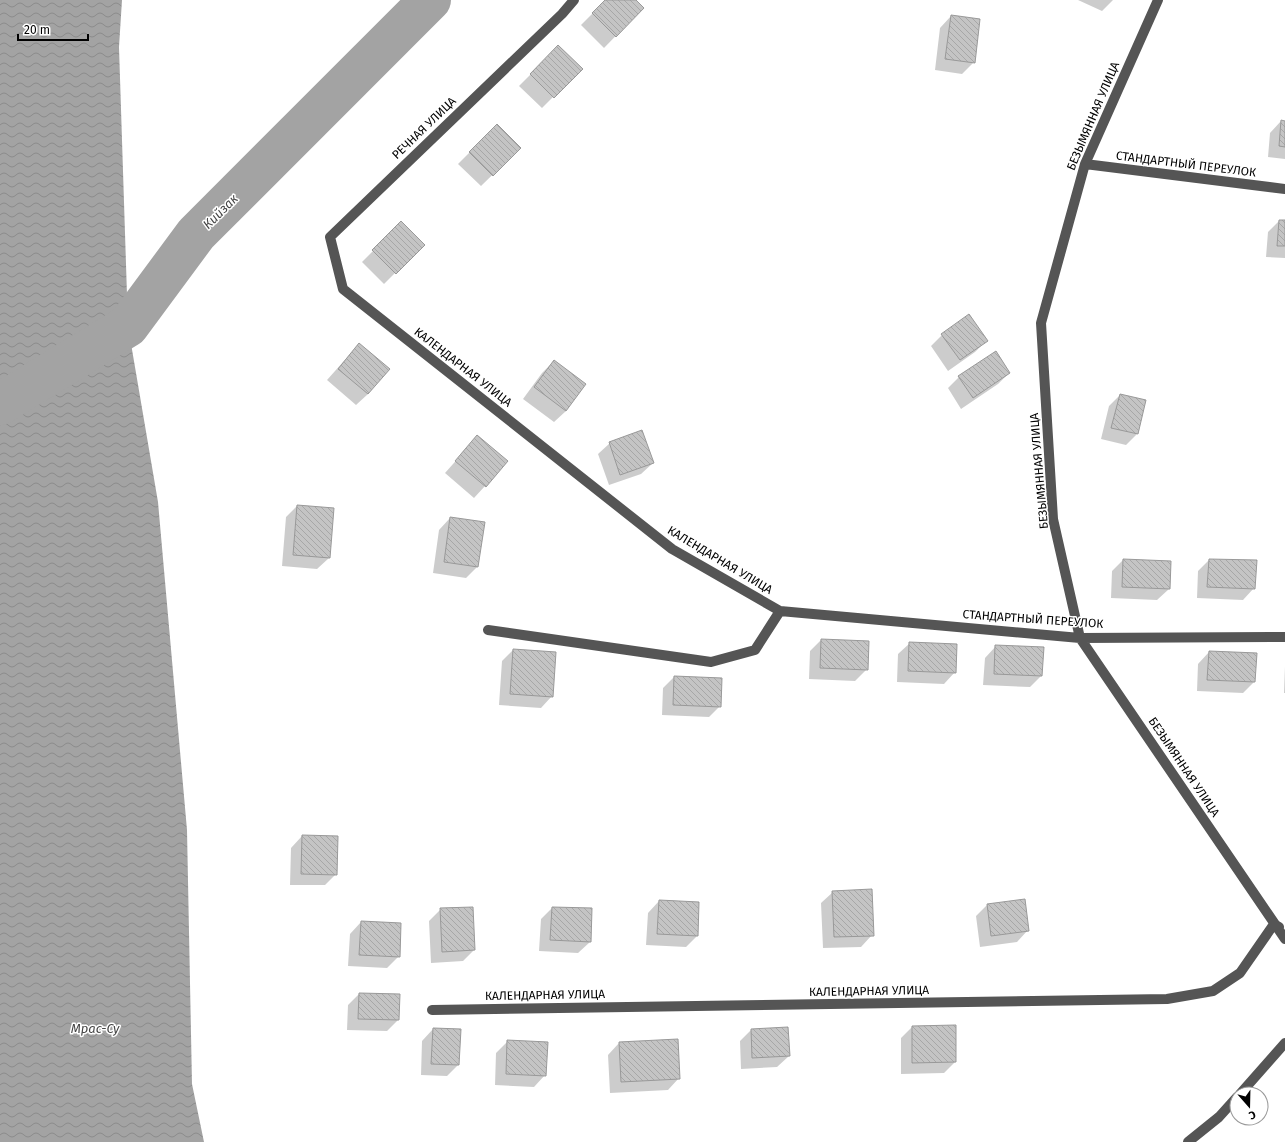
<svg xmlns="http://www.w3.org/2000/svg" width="1285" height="1142" font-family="'Fira Sans',sans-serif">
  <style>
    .water { fill: url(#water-waves) }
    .shadow { fill: #0003 }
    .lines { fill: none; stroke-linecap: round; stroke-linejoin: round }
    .river { stroke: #a3a3a3; stroke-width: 42 }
    .building { fill: url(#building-back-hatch); stroke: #999 }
    .minor { stroke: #555; stroke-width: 10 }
    .labels { text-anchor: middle; stroke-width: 3; stroke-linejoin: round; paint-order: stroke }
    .street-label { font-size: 12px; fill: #000; stroke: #fff }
    .water-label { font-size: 13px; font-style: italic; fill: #444; stroke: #fff }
  </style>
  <defs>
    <pattern id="water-waves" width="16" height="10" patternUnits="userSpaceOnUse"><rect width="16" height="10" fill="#a3a3a3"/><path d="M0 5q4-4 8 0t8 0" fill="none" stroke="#8b8b8b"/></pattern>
    <pattern id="building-back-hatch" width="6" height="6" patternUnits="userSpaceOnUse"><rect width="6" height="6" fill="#c4c4c4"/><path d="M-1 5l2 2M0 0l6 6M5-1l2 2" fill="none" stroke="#a7a7a7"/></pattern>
  </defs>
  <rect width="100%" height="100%" fill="#fff"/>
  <!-- water -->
  <path class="water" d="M0,0H122L119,47L128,326L158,502L187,830L192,1084L204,1142H0Z"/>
  <!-- shadow -->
  <path class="shadow" d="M606,0H635L643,8L604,48L581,25Z
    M1078,0H1113L1102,11Z
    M951,16L974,62L962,74L935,70L940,28Z
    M558,47L581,69L542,108L519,86Z
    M1281,121L1285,122V159L1268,157L1270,133Z
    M497,125L520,148L481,186L458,164Z
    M1279,221H1285V258L1266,257L1268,232Z
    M401,223L423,245L384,284L362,262Z
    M942,335L986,341L975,352L948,371L931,346Z
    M359,344L368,394L356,405L327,380Z
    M554,361L566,411L554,422L523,399L542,373Z
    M1009,373L998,384L961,409L948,388L959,377Z
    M1120,395L1145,401L1137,434L1126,445L1101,439L1109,406Z
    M477,437L485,486L474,498L445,473Z
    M610,443L653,463L641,474L609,485L598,454Z
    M297,506L329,558L317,569L282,566L286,517Z
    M450,518L477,567L466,578L433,573L439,530Z
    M1123,560L1169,589L1157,600L1111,598L1112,571Z
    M1209,560L1254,588L1243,600L1197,598L1198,571Z
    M821,640L867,669L855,681L809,679L810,651Z
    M910,643L955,672L944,684L897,682L898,654Z
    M996,646L1041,676L1030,687L983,685L985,658Z
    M513,650L552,696L541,708L499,705L502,661Z
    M1209,652L1255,681L1243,693L1197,691L1198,664Z
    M1285,666V693H1284Z
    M674,677L720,706L709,717L662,715L663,688Z
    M302,836L336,874L325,885H290L291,848Z
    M833,892L872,935L861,947L823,948L821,903Z
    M1024,900L1028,930L1017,942L980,947L976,916L987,905Z
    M659,901L697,936L686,947L646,945L648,913Z
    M552,908L590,942L578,953L539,951L541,919Z
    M441,909L474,950L463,961L431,963L429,921Z
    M361,922L399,956L387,968L348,966L350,934Z
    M359,994L398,1020L387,1031L347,1030L348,1005Z
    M912,1027L955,1062L944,1073L901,1074V1038Z
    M433,1029L458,1065L447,1076L421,1075L422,1041Z
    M751,1030L789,1056L777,1067L741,1069L740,1041Z
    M508,1041L545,1075L534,1087L495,1085L496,1053Z
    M619,1043L679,1078L668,1090L610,1093L608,1055Z"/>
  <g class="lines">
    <!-- river -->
    <path class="river" d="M0,404L128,326L196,234L430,0"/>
  </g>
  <!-- building -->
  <path class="building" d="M605,0H636L644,8L616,37L592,13Z
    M951,15L980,19L975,63L945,59Z
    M558,45L583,69L554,98L530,74Z
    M1281,120L1285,121V147L1279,146Z
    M497,124L521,148L493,176L469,152Z
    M1279,220H1285V246H1277Z
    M401,221L425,245L396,274L372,250Z
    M969,314L988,341L960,360L941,334Z
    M359,343L390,369L368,394L338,369Z
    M996,351L1010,373L973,398L958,376Z
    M554,360L586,384L566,411L534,387Z
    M1120,394L1146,400L1138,434L1111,428Z
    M642,430L654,463L620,475L609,442Z
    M477,435L508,461L486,487L455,461Z
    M297,505L334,508L330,558L293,555Z
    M450,517L485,522L478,567L444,562Z
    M1123,559L1171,561L1170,589L1122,587Z
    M1209,559L1257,560L1255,589L1207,587Z
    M821,639L869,641L868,670L820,668Z
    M909,642L957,644L956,673L908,671Z
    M995,645L1044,647L1042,676L994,674Z
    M513,649L556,652L553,697L510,694Z
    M1209,651L1257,653L1255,682L1207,680Z
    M674,676L722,678L721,707L673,705Z
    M302,835L338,836L337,875L301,874Z
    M872,889L874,936L834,937L832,891Z
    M1025,899L1029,931L991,936L987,904Z
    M659,900L699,902L698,936L657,934Z
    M473,907L475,950L442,952L440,908Z
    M552,907L592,908L591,942L550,940Z
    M361,921L401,923L400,957L359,955Z
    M359,993L400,994L399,1020L358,1019Z
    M956,1025V1062L912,1063V1026Z
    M788,1027L790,1056L752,1058L751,1029Z
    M433,1028L461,1029L459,1065L431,1064Z
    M678,1039L680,1079L621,1082L619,1042Z
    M507,1040L548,1042L546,1076L506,1074Z"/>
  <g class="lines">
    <!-- minor -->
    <path class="minor" d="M574,0L562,14L330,237L343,289L672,549L780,611L1080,638L1285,637
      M1158,0L1085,164L1041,323L1053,519L1080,638L1285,939
      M1085,164L1285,189
      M488,630L711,662L755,650L780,611
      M432,1010L1167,999L1213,991L1240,973L1274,924L1279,927
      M1240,1094L1285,1043
      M1188,1142L1219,1117L1237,1097"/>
  </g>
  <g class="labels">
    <!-- street labels -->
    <g class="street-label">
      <text transform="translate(1093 116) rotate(-67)" y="4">БЕЗЫМЯННАЯ УЛИЦА</text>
      <text transform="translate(424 128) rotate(-44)" y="4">РЕЧНАЯ УЛИЦА</text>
      <text transform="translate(1186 164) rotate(7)" y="4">СТАНДАРТНЫЙ ПЕРЕУЛОК</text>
      <text transform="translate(463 367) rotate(38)" y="4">КАЛЕНДАРНАЯ УЛИЦА</text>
      <text transform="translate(1039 471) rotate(-95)" y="4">БЕЗЫМЯННАЯ УЛИЦА</text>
      <text transform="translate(720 560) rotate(31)" y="4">КАЛЕНДАРНАЯ УЛИЦА</text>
      <text transform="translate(1033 619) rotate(4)" y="4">СТАНДАРТНЫЙ ПЕРЕУЛОК</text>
      <text transform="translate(1184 767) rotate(56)" y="4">БЕЗЫМЯННАЯ УЛИЦА</text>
      <text transform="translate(869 991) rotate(-1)" y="4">КАЛЕНДАРНАЯ УЛИЦА</text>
      <text transform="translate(545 995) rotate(-1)" y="4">КАЛЕНДАРНАЯ УЛИЦА</text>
    </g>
    <!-- water labels -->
    <g class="water-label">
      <text transform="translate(220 211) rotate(-45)" y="5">Кийзак</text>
      <text x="95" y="1033">Мрас-Су</text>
    </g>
  </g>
  <!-- north arrow -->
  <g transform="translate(1249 1106) rotate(160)"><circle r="19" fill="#ffffff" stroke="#999999"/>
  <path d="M0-3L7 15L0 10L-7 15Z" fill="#000000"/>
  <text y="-6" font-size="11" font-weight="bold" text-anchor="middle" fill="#000000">С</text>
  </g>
  <!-- scale -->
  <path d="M18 34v6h70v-6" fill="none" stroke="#000000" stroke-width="2"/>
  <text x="24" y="34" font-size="12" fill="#000000" stroke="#ffffff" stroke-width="3" paint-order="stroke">20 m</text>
</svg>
